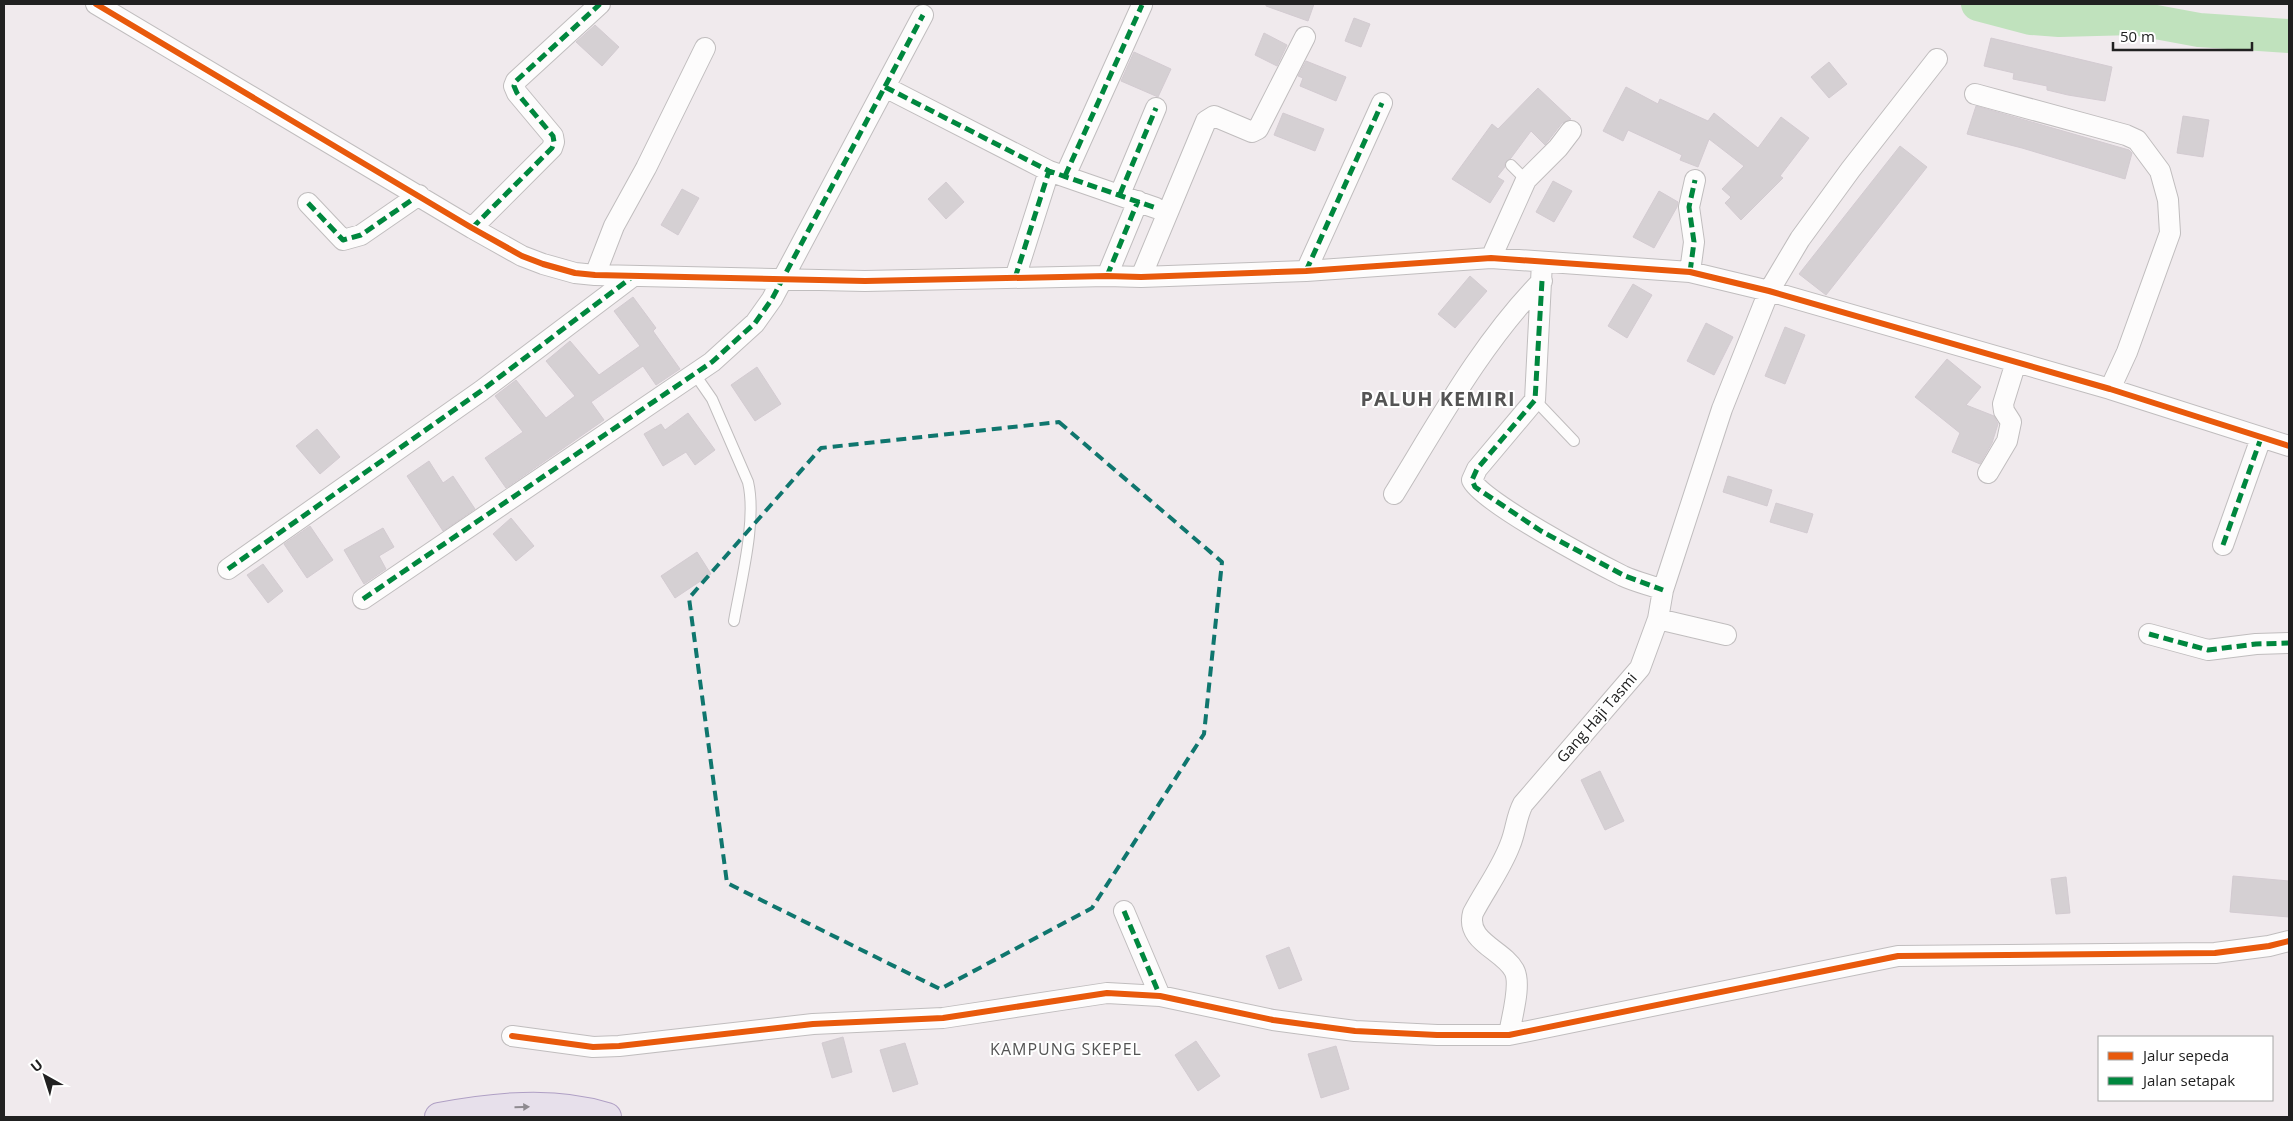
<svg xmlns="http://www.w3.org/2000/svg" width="2293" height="1121" font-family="'Open Sans',sans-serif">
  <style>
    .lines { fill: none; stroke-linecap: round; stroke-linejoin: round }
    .river { stroke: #c0e2bd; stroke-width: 34 }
    .building { fill: #d5d0d3; stroke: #d3cbd1 }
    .lane-casing { stroke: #c0bdbe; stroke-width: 12 }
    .street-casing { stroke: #c0bdbe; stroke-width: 22 }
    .highway-casing { stroke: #af9fc4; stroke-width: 30 }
    .lane { stroke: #fdfcfc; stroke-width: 10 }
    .street { stroke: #fdfcfc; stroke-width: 20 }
    .highway { stroke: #e7e0eb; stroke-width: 28 }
    .quiet { stroke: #00873e; stroke-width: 5; stroke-dasharray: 10 5; stroke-linecap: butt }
    .cycleway-casing { stroke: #fff; stroke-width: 9 }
    .cycleway { stroke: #e8590c; stroke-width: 6 }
    .oneway { fill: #8e8a90 }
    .marked { fill: none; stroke: #0f766e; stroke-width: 4; stroke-dasharray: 10 6; stroke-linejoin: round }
    .labels { text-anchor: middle; stroke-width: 4; stroke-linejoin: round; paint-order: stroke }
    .street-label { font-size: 15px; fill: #212121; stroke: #fff }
    .neighbourhood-label { font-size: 16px; letter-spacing: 1px; fill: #545454; stroke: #fff }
    .district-label { font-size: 20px; font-weight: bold; letter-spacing: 1px; fill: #545454; stroke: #fff }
  </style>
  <rect width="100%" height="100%" fill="#f0eaed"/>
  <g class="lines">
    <!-- river -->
    <path class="river" d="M1978,4L2031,18L2059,20L2134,18L2199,30L2289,36"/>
  </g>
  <!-- building -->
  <path class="building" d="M1266,4H1314L1308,21L1266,6Z
    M1354,18L1370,24L1361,47L1345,41Z
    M595,25L619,47L602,66L576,42Z
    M1264,33L1287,45L1277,66L1255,55Z
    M1991,38L2112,67L2105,101L2068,95L2047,90V86L2013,79L2014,73L1984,66Z
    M1134,52L1171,69L1158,97L1121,81Z
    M1306,61L1346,77L1336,101L1300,86L1303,78L1298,76Z
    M1829,62L1847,84L1829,98L1811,77Z
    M1626,87L1658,104L1660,99L1708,121L1714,113L1758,148L1781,117L1809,138L1780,176L1783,178L1741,220L1725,203L1731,197L1722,189L1744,166L1709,139L1698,167L1680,160L1682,155L1628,130L1623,141L1603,131Z
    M1538,88L1571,119L1562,123L1545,145L1531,131L1511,158L1505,163V167L1497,177L1504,181L1490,203L1452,179L1492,124L1498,129Z
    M1976,106L2129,150L2132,153L2125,179L2022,148L1967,134Z
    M1283,113L1324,129L1315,151L1274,135Z
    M2183,116L2209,120L2203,157L2177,153Z
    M1900,146L1927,167L1826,295L1799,274Z
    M1553,181L1572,191L1554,222L1536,212Z
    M946,182L964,202L946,219L928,199Z
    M682,189L699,198L678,235L661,225Z
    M1659,191L1678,202L1677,207L1654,248L1633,237Z
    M1470,276L1487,291L1455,328L1438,314Z
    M1633,284L1652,295L1627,338L1608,326Z
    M633,297L656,328L653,331L680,369L656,385L643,366L591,402L604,420L506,488L485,458L523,432L495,396L516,380L546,418L575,396L546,361L570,341L599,375L640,346L614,311Z
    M1706,323L1733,337L1714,375L1687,361Z
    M1785,327L1805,335L1785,384L1765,376Z
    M1947,359L1981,387L1966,405L1994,416L1998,424L1992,443L1980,464L1952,452L1960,433L1915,397Z
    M757,367L781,404L755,421L731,385Z
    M688,413L715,450L695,465L686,452L663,466L644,434L661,424L665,430Z
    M317,429L340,457L320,474L296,446Z
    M429,461L443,483L453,476L475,509L443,531L407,476Z
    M1728,476L1772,490L1767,506L1723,492Z
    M1776,503L1813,514L1807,533L1770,522Z
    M511,518L534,546L516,561L493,534Z
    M310,526L333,560L307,578L284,544Z
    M383,528L394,547L379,556L386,569L364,584L344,550Z
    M697,552L711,574L675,598L661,576Z
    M263,564L283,591L268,603L247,575Z
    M1600,771L1624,821L1605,830L1581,780Z
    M2233,876L2289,881V917L2230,912Z
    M2066,877L2070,913L2056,914L2051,879Z
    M1289,947L1302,980L1279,989L1266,956Z
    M843,1037L852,1072L832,1078L822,1043Z
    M1196,1041L1220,1076L1198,1091L1175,1055Z
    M905,1043L918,1084L893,1092L880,1050Z
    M1336,1046L1349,1089L1321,1098L1308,1054Z"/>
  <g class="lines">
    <defs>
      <path id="lane" d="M1511,165L1526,180
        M694,373L712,399L748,482C757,520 741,581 734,621
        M1535,400L1574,441"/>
      <path id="street" d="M96,4L472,228L522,256L543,264L575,273L595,275L865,281L1107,276L1141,277L1306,271L1491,258L1690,272L1769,291L2110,389L2289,446
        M885,87L1049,171L1156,208
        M1975,94L2126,135L2137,140L2160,171L2168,200L2170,233L2127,352L2110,389
        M1065,176L1142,5
        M1120,194L1156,108
        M308,203L343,240L361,235L419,195
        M472,228L552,148L554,142L553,136L517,93L514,86L516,81L600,4
        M1491,258L1526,180L1558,148L1571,131
        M1542,262L1535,400L1477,469L1472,480C1480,501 1597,563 1623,576C1636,582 1650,585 1663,590
        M1306,271L1382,103
        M1690,272L1694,242L1689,207L1695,180
        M595,275L614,226L646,168L705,48
        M1107,276L1138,201
        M1141,277L1206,121L1214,116L1252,132L1258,129L1305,37
        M1015,278L1049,171
        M1988,473L2007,441L2011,422L2004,411L2003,404L2016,362
        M1394,494C1439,421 1482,342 1542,281
        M2223,545L2261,438
        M228,569L481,391L632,277
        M363,599L712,362L755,323L772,299L923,15
        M1658,619L1726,635
        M2149,634L2208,650L2256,644L2289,643
        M1124,911L1160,996
        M1509,1035C1511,1019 1522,984 1514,970C1503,950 1465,941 1473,913C1485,890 1501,869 1510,845C1516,831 1516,817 1523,804L1640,668L1658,619L1663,590L1722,409L1769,291L1800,239L1851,169L1937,59
        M512,1036L593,1047L619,1046L813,1024L943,1018L1107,993L1160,996L1273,1020L1355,1031L1437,1035H1509L1898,956L2215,953L2269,946L2289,941"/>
      <path id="highway" d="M439,1117C493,1107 553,1100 607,1117"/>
    </defs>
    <!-- lane casing -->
    <use href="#lane" class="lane-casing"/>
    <!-- street casing -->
    <use href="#street" class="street-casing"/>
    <!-- highway casing -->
    <use href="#highway" class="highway-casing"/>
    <!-- lane -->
    <use href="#lane" class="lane"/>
    <!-- street -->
    <use href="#street" class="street"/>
    <!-- highway -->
    <use href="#highway" class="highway"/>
    <!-- quiet -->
    <path class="quiet" d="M885,87L1049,171L1156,208
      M1065,176L1142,5
      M1120,194L1156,108
      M308,203L343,240L361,235L419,195
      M472,228L552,148L554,142L553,136L517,93L514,86L516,81L600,4
      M1306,271L1382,103
      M1690,272L1694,242L1689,207L1695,180
      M1107,276L1138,201
      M1015,278L1049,171
      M1542,281L1535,400L1477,469L1472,480L1475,487L1541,531L1625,576L1663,590
      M2223,545L2261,438
      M228,569L481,391L632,277
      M363,599L712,362L755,323L772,299L923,15
      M2149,634L2208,650L2256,644L2289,643
      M1124,911L1160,996"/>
    <defs>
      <path id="cycleway" d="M96,4L472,228L522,256L543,264L575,273L595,275L865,281L1107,276L1141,277L1306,271L1491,258L1690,272L1769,291L2110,389L2289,446
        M512,1036L593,1047L619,1046L813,1024L943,1018L1107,993L1160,996L1273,1020L1355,1031L1437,1035H1509L1898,956L2215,953L2269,946L2289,941"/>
    </defs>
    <!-- cycleway casing -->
    <use href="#cycleway" class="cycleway-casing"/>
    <!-- cycleway -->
    <use href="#cycleway" class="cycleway"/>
  </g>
  <!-- one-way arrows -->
  <defs><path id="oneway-solid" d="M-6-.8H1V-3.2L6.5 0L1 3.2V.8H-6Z" transform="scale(1.25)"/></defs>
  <use class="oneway" href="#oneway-solid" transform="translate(522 1107) rotate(-2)"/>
  <!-- marked area -->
  <path class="marked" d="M1059,422L1222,562L1204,734L1092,908L940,989L727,883L689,598L821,448Z"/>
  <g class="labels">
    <!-- street labels -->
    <g class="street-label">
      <text transform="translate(1597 718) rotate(-49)" y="5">Gang Haji Tasmi</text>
    </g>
    <!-- neighbourhood labels -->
    <g class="neighbourhood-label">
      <text x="1066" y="1055">KAMPUNG SKEPEL</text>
    </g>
    <!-- district labels -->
    <g class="district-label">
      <text x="1438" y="406">PALUH KEMIRI</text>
    </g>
  </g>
  <!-- border -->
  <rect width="2293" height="1121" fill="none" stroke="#212121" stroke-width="10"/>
  <!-- legend -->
  <rect x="2098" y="1036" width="175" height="65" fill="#ffffff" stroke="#a6a6a6"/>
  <rect x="2108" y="1052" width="25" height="8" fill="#e8590c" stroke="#a6a6a6"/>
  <text x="2143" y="1061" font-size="15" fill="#212121">Jalur sepeda</text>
  <rect x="2108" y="1077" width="25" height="8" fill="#00873e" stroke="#a6a6a6"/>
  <text x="2143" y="1086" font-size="15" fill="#212121">Jalan setapak</text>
  <!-- north arrow -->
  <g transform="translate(45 1076) rotate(321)" stroke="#ffffff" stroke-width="4" paint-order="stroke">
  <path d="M0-4L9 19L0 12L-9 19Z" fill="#212121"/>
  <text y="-8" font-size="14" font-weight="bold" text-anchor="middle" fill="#212121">U</text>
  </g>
  <!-- scale -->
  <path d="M2113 42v8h139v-8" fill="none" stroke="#212121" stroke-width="2.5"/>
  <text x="2120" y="42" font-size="15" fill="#212121" stroke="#ffffff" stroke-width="4" paint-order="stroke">50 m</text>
</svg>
